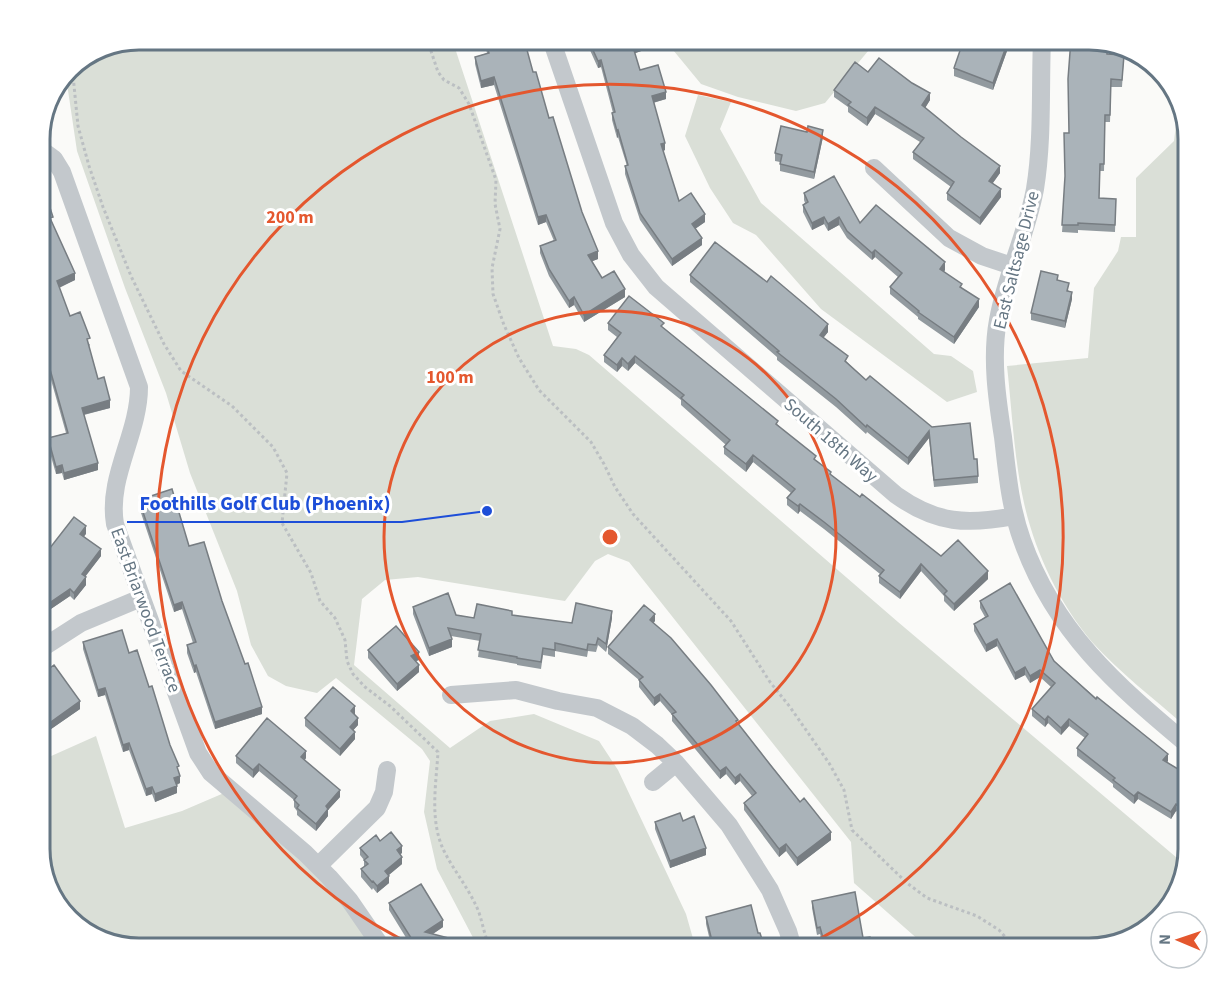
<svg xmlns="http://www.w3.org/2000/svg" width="1227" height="988" font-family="'Source Sans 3',sans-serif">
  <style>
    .green { fill: #dadfd7 }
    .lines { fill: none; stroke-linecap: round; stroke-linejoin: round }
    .path { stroke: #bbbfc2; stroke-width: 3; stroke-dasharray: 3 3; stroke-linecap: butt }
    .minor { stroke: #c3c8cc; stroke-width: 18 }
    .wall { fill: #929a9f }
    .shaded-wall { fill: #777d82 }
    .building { fill: #aab3b9; stroke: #777d82; stroke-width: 1.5 }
    .ring { fill: none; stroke: #e4572e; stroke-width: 3 }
    .labels { text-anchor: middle; stroke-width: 6; stroke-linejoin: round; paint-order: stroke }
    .street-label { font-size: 18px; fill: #657683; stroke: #fff }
    .rim { fill: none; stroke: #657683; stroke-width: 3 }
    .centre { fill: #e4572e; stroke: #fff; stroke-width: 3 }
    .ring-label { font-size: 18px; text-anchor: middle; font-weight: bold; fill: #e4572e; stroke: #fff; stroke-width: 6; stroke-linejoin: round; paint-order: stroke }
    .leader { fill: none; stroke: #1d4ed8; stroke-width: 2 }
    .callout-dot { fill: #1d4ed8; stroke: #fff; stroke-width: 2 }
    .callout-label { font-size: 20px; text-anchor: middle; font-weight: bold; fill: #1d4ed8; stroke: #fff; stroke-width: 6; stroke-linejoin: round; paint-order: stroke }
  </style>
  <rect width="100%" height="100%" fill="#fafaf8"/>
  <!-- green -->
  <path class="green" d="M138,39H452L553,346L576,349L589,355L898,622L1183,863L1164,915L1132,939L1089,949H929L854,883L851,842L629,562L608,554L595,561L565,601L418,577L385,580L362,599L354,665L450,748L490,721L534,714L599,741L618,770L686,914L696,949H479L437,869L424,812L430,761L422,749L336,678L317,693L286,686L268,676L251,645L237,591L190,473L166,393L125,288L77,151L66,77L73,64Z
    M664,39H878L825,103L796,111L738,97L701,84Z
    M698,95L731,102L720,129L761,203L934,354L951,356L973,371L977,392L947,402L821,309L756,235L733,223L710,188L685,136Z
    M1179,101L1188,138V721L1184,725C1153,698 1119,672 1092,642C1059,603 1035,552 1024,503C1014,458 1012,411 1007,366L1088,358L1094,288L1118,251L1121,237H1136V178L1174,141Z
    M96,736L125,828L182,811L231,790L305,853L383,949H138L73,925L49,893L39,856V766L49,757Z"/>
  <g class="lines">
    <!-- path -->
    <path class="path" d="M427,39L438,72L444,80L459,88L469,104L496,180L495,204L500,229L492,268L493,294L504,325L519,358L539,390L591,442L604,464L615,487L633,514L731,621L770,682L790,707L829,763L844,790L852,830L907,883L927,898L977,916L999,930L1016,949
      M72,65L78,126L89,166L103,207L131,276L164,344L181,371L232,406L273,447L287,473L282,523L311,573L320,601L335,618L345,640L347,661L353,674L365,687L390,706L438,752C436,786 429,822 445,853C455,872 469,889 478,910C483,923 484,936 491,949"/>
    <!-- minor -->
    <path class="minor" d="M551,39L614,223L631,255L656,287L896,495C937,524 967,525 1015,516
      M1042,39C1040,88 1043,140 1035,189C1027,233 1006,275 998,320C991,358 997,399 1003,437C1007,471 1010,507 1022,540C1054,631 1116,685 1188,745
      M39,148L54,159L62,172L139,387C139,434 107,477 115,524L198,753L211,773L305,853L329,877L350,901L383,949
      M874,168L949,238L982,256L1012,266
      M39,650L81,623L141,598
      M451,695L516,690L558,701L597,708L632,726L657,745L676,763L729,825L770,890L788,931L793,949
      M653,782L676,763
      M318,866L377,808L384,792L387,770"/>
  </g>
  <!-- wall -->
  <path class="wall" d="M483,39H524L533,72L598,259L592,261L602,278L625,297L584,322L574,305L569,308L549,276L540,253V246L554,241L546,222L538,225L494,85L481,88L475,64V57L487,53Z
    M585,39H643L644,50L635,53L640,70L666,99L653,103L665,150L663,151L679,201L705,222L695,229L702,245L672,266L640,220L625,174V166H627L618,137L617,138L612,120V113H613L601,67L598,68Z
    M964,39H1007L1005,43L1007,51L993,90L954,76V68Z
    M1089,39L1108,46L1107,54L1124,55L1122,87H1111L1110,122H1105L1104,171H1100L1099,198L1116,199L1115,232L1078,230V233L1062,232L1069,133Z
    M868,72L930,100L925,108L1000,173L993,183L1001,197L980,225L947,200V193L951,187L913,159V152L920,142L875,114L867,126L848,112V107L834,97V90Z
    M823,137L814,179L780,171V162L775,161V153Z
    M39,181L53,225L75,280L59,287L70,316L90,345L89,346L98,379L110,408L84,415L98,470L64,480L62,473L56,474L48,446V438L66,433L46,362L44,363L39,351V305L40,304L39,302Z
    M804,193L945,270L944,272L962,288L979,307L954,344L918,319V317L890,294V287L898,277L875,257L872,260L847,238L839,225L828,231L824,224L812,230L803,212V205L805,203L804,200Z
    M690,275L828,332L823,338L848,363L866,380L932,427L974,459L978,476V483L934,487L929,438L908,465L867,432L866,434L836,407L777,360V357L690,282Z
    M1058,280L1069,291L1072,299L1065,328L1031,320V313Z
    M608,323L664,328L778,425L831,475L941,556L988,579L954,611L944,601V596L921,571L900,599L879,583V576L880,574L824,529L800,511L798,514L787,505V498L791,493L753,462L746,472L724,454V447L726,445L681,405V400L635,363L628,371L622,366L617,372L604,362V355L617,337L608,330Z
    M139,500L189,546L222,601L262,714L215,729L196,672L194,673L187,653V645L193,643L182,609L174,612L139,507Z
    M86,534L84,536L101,556L85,576L86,585L74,600L70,596L39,617V562Z
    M980,601L1054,661L1168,761L1167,762L1188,775V818L1176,811L1171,819L1138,799L1134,804L1113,787V784L1077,756V748L1085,738L1069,726L1061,735L1048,723L1045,727L1032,716V709L1051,687L1040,677L1030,683L1025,675L1015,680L997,646L986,652L974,631V624L985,617L980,608Z
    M413,607L474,618L512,615L572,623L612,618L606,652L598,645L596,652L588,651L587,657L555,651V657L543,655L541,669L517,665V664L478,657L480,641L451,636L452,647L429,656L413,614Z
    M655,621L653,623L738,724L831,840L797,866L786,851L779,857L744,810V803L752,796L740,781L735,785L726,774L720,779L672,721V715L660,701L654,706L639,687V680L608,654V647Z
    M83,642L129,653L149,687L179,774L180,783L177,785V793L155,802L152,794L146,796L129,750L123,752L105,695L98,697L83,649Z
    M368,650L419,660L415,661L419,672L397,691L368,658Z
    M39,676L80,709L41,736L39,734Z
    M354,714L358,725L353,730L355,739L340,756L305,726V718L355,714Z
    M236,756L306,758L305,760L340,797L328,810V816L316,831L297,815V811L294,807V800L259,771L253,778L236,763Z
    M683,821L706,855L670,868L655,829V822Z
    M380,841L402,853L400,854L402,864L389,875V883L377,893L373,888L372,890L361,877V869L364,867V860L360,855V848Z
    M812,901L863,938L873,949H824L820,934L817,935L812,908Z
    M389,903L443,927L433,934L457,949H413L389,910Z
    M706,917L758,933L765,949H712L706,924Z"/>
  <!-- shaded-wall -->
  <path class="shaded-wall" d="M644,42V50L633,54V47Z
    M1007,44V51L993,90V83Z
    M601,60V67L598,68V61Z
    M494,77V85L481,88V81Z
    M666,92V99L652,103V96Z
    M930,93V100L922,113V105Z
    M875,107V114L867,126V118Z
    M618,130V137L617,138V131Z
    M823,130V137L814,179V172Z
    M665,143V150L661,152V144Z
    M1000,166V173L989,188V181Z
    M1001,189V197L980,225V218Z
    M705,214V222L692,231V224Z
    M546,215V222L538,225V217Z
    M824,217V224L812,230V223Z
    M839,217V225L828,231V224Z
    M702,238V245L672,266V259Z
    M875,250V257L872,260V253Z
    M598,251V259L588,263V255Z
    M945,262V270L940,276V269Z
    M75,273V280L57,289V281Z
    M625,289V297L584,322V315Z
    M1072,292V299L1065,328V321Z
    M574,297V305L569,308V301Z
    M979,299V307L954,344V337Z
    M828,324V332L820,342V335Z
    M46,355V362L44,363V356Z
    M635,356V363L628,371V364Z
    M622,358V366L617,372V365Z
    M110,400V408L82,415V408Z
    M929,431V438L908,465V458Z
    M753,455V462L746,472V464Z
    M98,463V470L64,480V473Z
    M62,465V473L56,474V467Z
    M800,504V511L798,514V506Z
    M86,526V534L80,541V534Z
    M101,549V556L82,581V574Z
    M921,564V571L900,599V592Z
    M988,571V579L954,611V604Z
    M86,577V585L74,600V593Z
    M70,589V596L39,617V610Z
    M182,602V609L174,612V605Z
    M612,611V618L606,652V644Z
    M655,614V621L650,628V620Z
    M452,639V647L429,656V648Z
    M997,639V646L986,652V645Z
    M419,652V660L411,663V656Z
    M196,665V672L194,673V666Z
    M419,665V672L397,691V684Z
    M1025,667V675L1015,680V673Z
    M1040,670V677L1030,683V676Z
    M105,688V695L98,697V690Z
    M660,694V701L654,706V698Z
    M80,701V709L41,736V729Z
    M355,706V714L351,718V711Z
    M262,707V714L215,729V722Z
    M1048,716V723L1045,727V720Z
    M358,718V725L350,734V727Z
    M1069,719V726L1061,735V728Z
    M355,732V739L340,756V749Z
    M129,743V750L123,752V745Z
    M306,751V758L301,764V757Z
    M1168,754V761L1163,767V760Z
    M259,764V771L253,778V770Z
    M726,767V774L720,779V771Z
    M740,774V781L735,785V778Z
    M180,776V783L174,785V778Z
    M177,786V793L155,802V794Z
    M152,787V794L146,796V789Z
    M340,790V797L328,810V816L316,831V824L326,806Z
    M1138,792V799L1134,804V796Z
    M1176,804V811L1171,819V812Z
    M831,832V840L797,866V858Z
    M786,844V851L779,857V849Z
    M402,846V853L397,857V850Z
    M706,848V855L670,868V861Z
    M402,857V864L385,878V871Z
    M389,876V883L377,893V886Z
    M443,920V927L425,939V932Z"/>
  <!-- building -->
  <path class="building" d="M485,39H524L533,72H536L549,118L553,117L582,212L598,251L588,255L602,278L614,271L625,289L584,315L574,297L569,301L549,269L540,246L556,240L546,215L538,217L494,77L481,81L475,57L489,53Z
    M588,39H643L644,42L633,47L640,70L658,65L666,92L652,96L665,143L661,144L679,201L691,193L705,214L692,224L702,238L672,259L640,213L625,166L628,165L618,130L617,131L612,113L615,112L601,60L598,61Z
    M964,39H1004L1003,42L1007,44L993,83L954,68Z
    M1071,39H1089L1107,46V54L1124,55L1122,80L1111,79L1110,115H1105L1104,164H1100L1099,198L1116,199L1115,225L1078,223V225H1062L1065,176L1064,133H1069L1068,79Z
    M879,58L912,83L930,93L922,105L961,137L1000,166L989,181L1001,189L980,218L947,193L954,182L913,152L924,138L875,107L867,118L848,105L851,102L834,90L855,62L868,72Z
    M781,126L807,132L808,126L823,130L814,172L780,164L782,155L775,153Z
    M834,176L860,223L876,205L945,262L940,269L962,284L960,287L979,299L954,337L918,312L919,311L890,287L902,273L875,250L872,253L847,231L839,217L828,224L824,217L812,223L803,205L808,202L804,193Z
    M41,180L53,217L50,218L75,273L57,281L70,316L80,312L90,338L87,339L98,379L104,377L110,400L82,408L98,463L64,473L62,465L56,467L48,438L68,433L46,355L44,356L39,344V305L43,303L39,295V181Z
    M715,242L767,282L771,276L828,324L820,335L848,356L845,361L866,380L870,376L932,427L970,423L974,459H977L978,476L934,480L929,431L908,458L867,425L866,427L836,399L777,352L779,351L690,275Z
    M1041,271L1058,275L1057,280L1069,283L1067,291L1072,292L1065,321L1031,313Z
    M629,296L664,323L661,326L778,421L776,424L816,456L814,459L831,472L830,474L860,497L862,494L941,556L958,540L988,571L954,604L944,594L947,591L921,564L900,592L879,576L884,570L824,522L800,504L798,506L787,498L795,489L753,455L746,464L724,447L730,440L681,398L684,395L635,356L628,364L622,358L617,365L604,355L621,333L608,323Z
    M172,489L189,546L204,542L222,601L245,664L248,663L262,707L215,722L196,665L194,666L187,645L196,642L182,602L174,605L139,500Z
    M74,517L86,526L80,534L101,549L82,574L86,577L74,593L70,589L39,610V562Z
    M1010,583L1054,661L1096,699L1097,697L1168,754L1163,760L1188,775V811L1176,804L1171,812L1138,792L1134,796L1113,780L1115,778L1077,748L1088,734L1069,719L1061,728L1048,716L1045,720L1032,709L1055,683L1040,670L1030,676L1025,667L1015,673L997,639L986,645L974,624L988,616L980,601Z
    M448,593L456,615L474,618L477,604L512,611V615L572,623L576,603L612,611L606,644L598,638L596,645L588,644L587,650L555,643V650L543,648L541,662L517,658V657L478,650L481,634L448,628L452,639L429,648L413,607Z
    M644,605L655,614L650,620L671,638L711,685L738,720L736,721L772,767L800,802L804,798L831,832L797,858L786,844L779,849L744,803L756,793L740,774L735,778L726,767L720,771L672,714L676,712L660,694L654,698L639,680L643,677L608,647Z
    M396,626L419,652L411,656L419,665L397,684L368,650Z
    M122,630L129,653L137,650L149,687L152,686L170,745L179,766L177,767L180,776L174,778L177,786L155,794L152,787L146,789L129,743L123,745L105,688L98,690L83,642Z
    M54,665L80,701L41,729L39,726V676Z
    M333,687L355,706L351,711L358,718L350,727L355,732L340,749L305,718Z
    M267,718L306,751L301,757L340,790L326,806L328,809L316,824L297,808L299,805L294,800L297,796L259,764L253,770L236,756Z
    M680,813L683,821L694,816L706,848L670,861L655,822Z
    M391,832L402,846L397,850L402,857L385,871L389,876L377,886L373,881L372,882L361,869L368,864L364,860L368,857L360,848L376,835L380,841Z
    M421,884L443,920L425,932L452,939L457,949H418L389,903Z
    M855,892L863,938L870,937L873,949H826L820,927L817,928L812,901Z
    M751,905L758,933H760L765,949H714L706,917Z"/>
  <!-- distance rings -->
  <g class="ring">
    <circle cx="610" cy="537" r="226"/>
    <path d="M419 948A453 453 0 1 1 801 948"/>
  </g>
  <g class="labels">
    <!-- street labels -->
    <g class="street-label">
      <text transform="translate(1016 260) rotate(-76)" y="6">East Saltsage Drive</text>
      <text transform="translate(831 440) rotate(41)" y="6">South 18th Way</text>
      <text transform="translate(146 610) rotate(70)" y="6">East Briarwood Terrace</text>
    </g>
  </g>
  <!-- crop -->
  <path d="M0 0H1227V988H0ZM139 50H1089A89 89 0 0 1 1178 139V849A89 89 0 0 1 1089 938H139A89 89 0 0 1 50 849V139A89 89 0 0 1 139 50Z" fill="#fff" fill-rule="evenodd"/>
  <path class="rim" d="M139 50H1089A89 89 0 0 1 1178 139V849A89 89 0 0 1 1089 938H139A89 89 0 0 1 50 849V139A89 89 0 0 1 139 50Z"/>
  <circle cx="610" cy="537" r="9" class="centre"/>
  <g class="ring-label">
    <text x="290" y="223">200 m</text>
    <text x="450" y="383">100 m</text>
  </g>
  <!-- callouts -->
  <path class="leader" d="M487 511L402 522H127"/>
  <circle class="callout-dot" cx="487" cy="511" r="6"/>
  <g class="callout-label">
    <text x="265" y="510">Foothills Golf Club (Phoenix)</text>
  </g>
  <!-- north arrow -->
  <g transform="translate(1179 940) rotate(272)"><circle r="28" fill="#ffffff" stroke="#c1c8cd" stroke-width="1.5"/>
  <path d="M0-4.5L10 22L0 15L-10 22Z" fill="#e4572e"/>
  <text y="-9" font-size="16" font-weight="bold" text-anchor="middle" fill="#657683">N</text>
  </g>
</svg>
